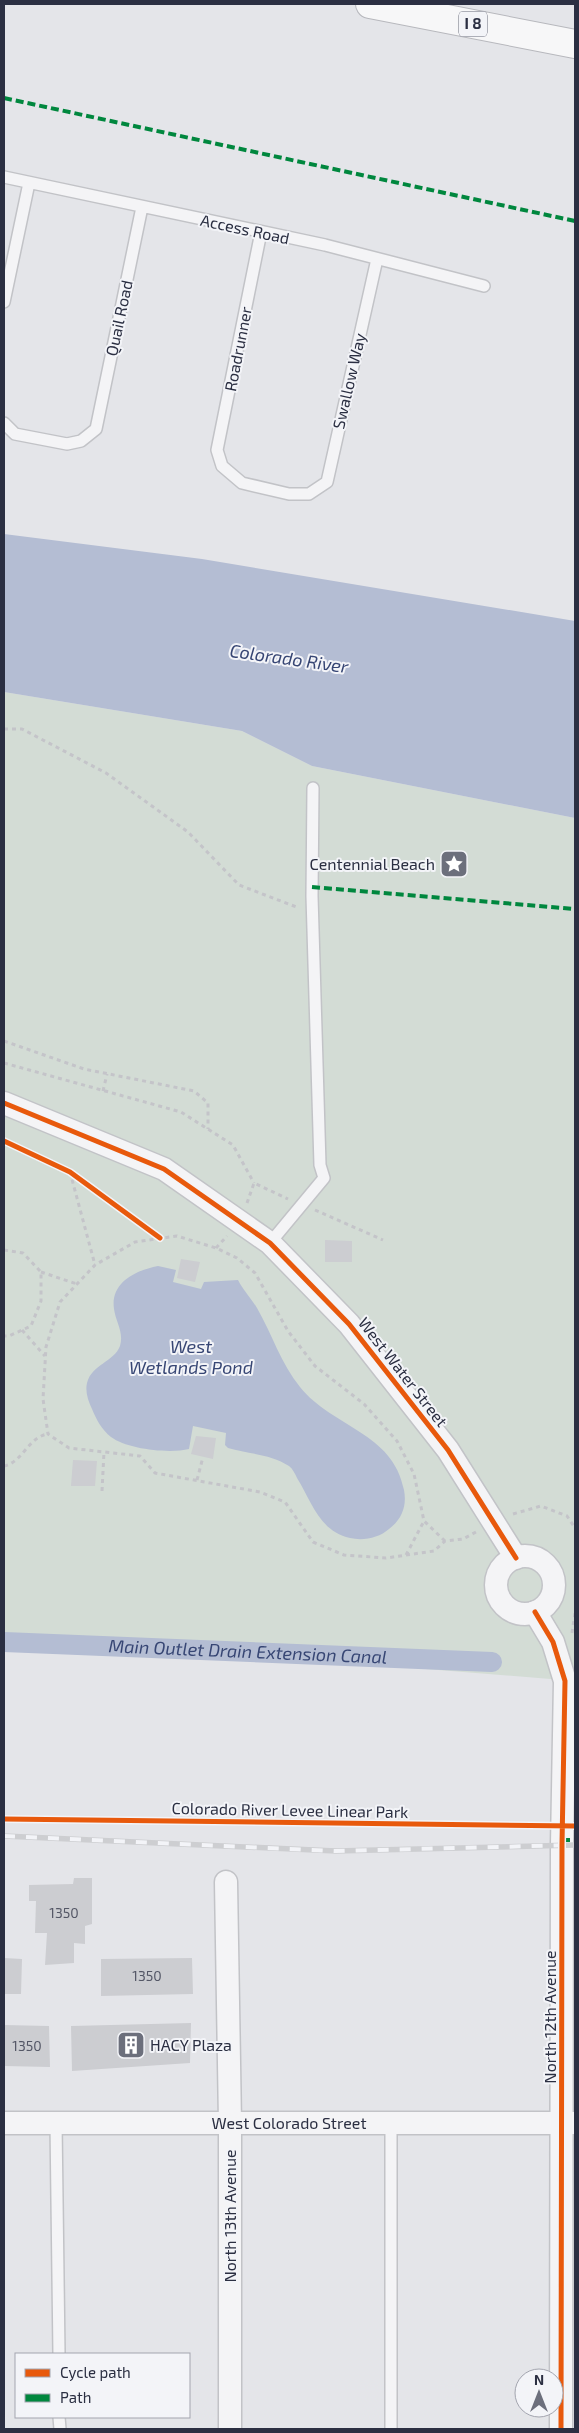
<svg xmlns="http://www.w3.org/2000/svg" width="579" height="2433" font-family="'Exo 2',sans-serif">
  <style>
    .green { fill: #d3dcd5 }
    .water { fill: #b4bdd3 }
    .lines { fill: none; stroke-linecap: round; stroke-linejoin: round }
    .canal { stroke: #b4bdd3; stroke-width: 20 }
    .building { fill: #cccdd1 }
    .service-casing { stroke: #c2c3c7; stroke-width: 14 }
    .minor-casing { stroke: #c2c3c7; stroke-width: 25 }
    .motorway-casing { stroke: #b7b8bd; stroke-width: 30 }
    .path { stroke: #c4c4c9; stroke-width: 3; stroke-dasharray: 4 4; stroke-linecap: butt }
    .service { stroke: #f4f4f6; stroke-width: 11 }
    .minor { stroke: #f4f4f6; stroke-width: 22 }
    .motorway { stroke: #f7f7f8; stroke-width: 28 }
    .rail-casing { stroke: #cdced1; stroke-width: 5.5 }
    .rail { stroke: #f3f4f8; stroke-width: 4; stroke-dasharray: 11; stroke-linecap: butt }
    .quiet { stroke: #00873e; stroke-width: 4; stroke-dasharray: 8 4; stroke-linecap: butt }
    .cycleway-casing { stroke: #f3f4f8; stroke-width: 8 }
    .cycleway { stroke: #e8590c; stroke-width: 5 }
    .labels { text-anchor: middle; stroke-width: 4; stroke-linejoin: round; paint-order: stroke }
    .number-label { font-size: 14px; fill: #545766 }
    .shield { fill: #f3f4f8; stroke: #676a79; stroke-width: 1 }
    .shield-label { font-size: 15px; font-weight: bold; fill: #2b2f42 }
    .street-label { font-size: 16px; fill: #2b2f42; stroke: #f3f4f8 }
    .poi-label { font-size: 16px; fill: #2b2f42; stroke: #f3f4f8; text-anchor: end }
    .water-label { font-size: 18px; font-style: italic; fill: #374674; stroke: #f3f4f8 }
  </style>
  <rect width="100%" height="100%" fill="#e4e5e9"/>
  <!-- green -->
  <path class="green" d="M4,692L242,731L312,766L575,818V1681L4,1635Z"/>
  <!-- water -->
  <path class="water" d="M4,534L202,559L575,621V818L312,766L242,731L4,692Z
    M158,1266L176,1270L173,1282L201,1289L204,1282L238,1280C243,1290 251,1298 257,1308C272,1334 281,1364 300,1387C333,1428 393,1432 404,1490C407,1506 402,1519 389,1529C379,1538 363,1541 350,1538C319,1531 312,1502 297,1478C295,1474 293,1469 289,1466C271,1454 248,1454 228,1448L225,1445L226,1433L193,1426L189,1449C169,1454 127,1449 111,1437C102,1430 96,1419 92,1409C88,1401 85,1391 87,1383C92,1364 114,1362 120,1346C124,1332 116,1323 114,1309C110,1282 137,1270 158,1266Z"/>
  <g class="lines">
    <!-- canal -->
    <path class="canal" id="s1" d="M4,1642L492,1662"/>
  </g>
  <!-- building -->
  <path class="building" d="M325,1240L352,1241V1262H325Z
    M181,1259L200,1262L195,1282L177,1278Z
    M196,1436L216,1438L213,1459L191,1454Z
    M73,1460L97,1461L95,1486H71Z
    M74,1878H92V1924L85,1926V1944L74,1943V1963L45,1965L47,1933H35L36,1901H29V1885L73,1884Z
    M4,1958L22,1959L21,1994H4Z
    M192,1958L193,1994L101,1996V1959Z
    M191,2023L190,2063L72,2071L71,2026Z
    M4,2025L49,2026L50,2067L4,2066Z"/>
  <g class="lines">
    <defs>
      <path id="service" d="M4,177L325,245L484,286
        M261,232L217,450L222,466L242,483L289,494H309L327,482L377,259
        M4,302L29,183
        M4,423L15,434L67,444L81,441L96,429L142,207
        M270,1243L324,1178L320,1165L312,896L313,788
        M56,2123L59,2354
        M59,2417L60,2429
        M391,2429V2123"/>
      <g id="minor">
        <path d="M4,1103L164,1169L270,1243L349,1324L448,1450L516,1558"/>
        <circle cx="525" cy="1585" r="29"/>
        <path d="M535,1612L553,1642L565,1681L562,1845L561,2429"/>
        <path d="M226,1882L230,2123V2429"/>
        <path id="s2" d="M4,2123H575"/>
      </g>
      <path id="motorway" d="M370,4L575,44"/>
    </defs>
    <!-- service casing -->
    <use href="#service" class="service-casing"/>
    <!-- minor casing -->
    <use href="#minor" class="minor-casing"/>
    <!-- motorway casing -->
    <use href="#motorway" class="motorway-casing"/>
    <!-- path -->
    <path class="path" d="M4,729H22L106,773L188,832L239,885L299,908
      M4,1041L84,1069L194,1091L208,1103V1129
      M4,1063L181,1112L233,1145L254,1183
      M103,1091L107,1074
      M70,1172L95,1265
      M247,1203L254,1183L288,1199
      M315,1210L383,1240
      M216,1248L227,1236
      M4,1250L23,1253L41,1272V1301L31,1326L9,1336H4
      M41,1272L77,1284
      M22,1330L45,1356
      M4,1466C23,1462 28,1437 48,1434
      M197,1480L203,1457
      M102,1491L104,1452
      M513,1514L541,1506L567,1516L575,1528
      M445,1541L424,1521L414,1474L397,1441L364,1404L315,1366L288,1331L255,1273L237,1258L216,1248L177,1236L135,1242L95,1265L60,1302L46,1347L43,1399L48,1434L69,1448L140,1456L155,1473L260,1492L285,1502L313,1542L344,1555L386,1558L434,1551L445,1541L463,1539L476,1532
      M406,1555L424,1521
      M572,1633L575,1613"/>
    <!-- service -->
    <use href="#service" class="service"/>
    <!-- minor -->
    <use href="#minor" class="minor"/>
    <!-- motorway -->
    <use href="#motorway" class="motorway"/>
    <defs>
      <path id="rail" d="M4,1836L336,1851L575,1845"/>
    </defs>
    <!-- rail casing -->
    <use href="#rail" class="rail-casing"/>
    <!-- rail -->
    <use href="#rail" class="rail"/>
    <!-- quiet -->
    <path class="quiet" d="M4,98L575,221
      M312,887L575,909
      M562,1840H575"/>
    <defs>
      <path id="cycleway" d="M4,1103L164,1169L270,1243L349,1324L448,1450L516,1558
        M4,1141L70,1172L160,1238
        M535,1612L553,1642L565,1681L562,1845L561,2429
        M4,1819L575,1826"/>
    </defs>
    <!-- cycleway casing -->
    <use href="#cycleway" class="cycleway-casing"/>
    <!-- cycleway -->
    <use href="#cycleway" class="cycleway"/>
  </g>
  <!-- icons -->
  <defs>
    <symbol id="sight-square" viewBox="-11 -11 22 22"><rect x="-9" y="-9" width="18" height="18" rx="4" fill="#6c6f7c" stroke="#f3f4f8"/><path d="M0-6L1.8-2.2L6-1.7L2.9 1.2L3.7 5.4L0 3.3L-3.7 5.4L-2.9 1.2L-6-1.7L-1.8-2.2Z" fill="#fff"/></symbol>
    <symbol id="building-square" viewBox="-11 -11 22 22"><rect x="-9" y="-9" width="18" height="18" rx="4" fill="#6c6f7c" stroke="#f3f4f8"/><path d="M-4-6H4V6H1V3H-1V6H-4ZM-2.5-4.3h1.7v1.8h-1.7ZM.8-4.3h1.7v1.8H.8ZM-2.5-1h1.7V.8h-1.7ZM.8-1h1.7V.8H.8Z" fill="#fff"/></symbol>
  </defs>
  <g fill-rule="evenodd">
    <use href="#sight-square" x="438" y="848" width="32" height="32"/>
    <use href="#building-square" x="115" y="2029" width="32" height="32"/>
  </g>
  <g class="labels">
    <!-- number labels -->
    <g class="number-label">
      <text x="64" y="1918">1350</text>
      <text x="147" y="1981">1350</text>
      <text x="27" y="2051">1350</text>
    </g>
    <!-- shield labels -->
    <rect class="shield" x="459" y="11.5" width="28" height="25" rx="4"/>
    <g class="shield-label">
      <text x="473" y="29">I 8</text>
    </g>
    <!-- street labels -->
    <g class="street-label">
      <text transform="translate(245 229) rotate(12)" y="6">Access Road</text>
      <text transform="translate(119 318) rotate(-78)" y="6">Quail Road</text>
      <text transform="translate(238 349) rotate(-79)" y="6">Roadrunner</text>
      <text transform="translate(349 381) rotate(-77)" y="6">Swallow Way</text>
      <text transform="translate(403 1372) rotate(52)" y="6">West Water Street</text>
      <text transform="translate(290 1810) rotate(1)" y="6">Colorado River Levee Linear Park</text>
      <text transform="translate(550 2017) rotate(-90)" y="6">North 12th Avenue</text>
      <text dy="6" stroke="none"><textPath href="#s2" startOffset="285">West Colorado Street</textPath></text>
      <text transform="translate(230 2216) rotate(-90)" y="6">North 13th Avenue</text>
    </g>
    <!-- poi labels -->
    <g class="poi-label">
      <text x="435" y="870">Centennial Beach</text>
      <text x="150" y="2051" text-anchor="start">HACY Plaza</text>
    </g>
    <!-- water labels -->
    <g class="water-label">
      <text transform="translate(289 659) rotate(8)" y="6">Colorado River</text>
      <text x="191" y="1353">West<tspan x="191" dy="21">Wetlands Pond</tspan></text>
      <text dy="6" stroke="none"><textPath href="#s1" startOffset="244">Main Outlet Drain Extension Canal</textPath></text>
    </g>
  </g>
  <!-- border -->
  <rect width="579" height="2433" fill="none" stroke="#2b2f42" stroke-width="10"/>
  <!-- legend -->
  <rect x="15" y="2353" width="175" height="65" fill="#f3f4f8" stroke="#a3a5af"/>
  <rect x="25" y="2369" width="25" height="8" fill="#e8590c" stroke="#a3a5af"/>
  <text x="60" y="2378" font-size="15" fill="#2b2f42">Cycle path</text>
  <rect x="25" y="2394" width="25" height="8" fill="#00873e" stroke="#a3a5af"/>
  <text x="60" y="2403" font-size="15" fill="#2b2f42">Path</text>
  <!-- north arrow -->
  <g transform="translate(539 2393)"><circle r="24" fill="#f3f4f8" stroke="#a3a5af"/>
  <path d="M0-4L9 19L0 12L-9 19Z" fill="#6c6f7c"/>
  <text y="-8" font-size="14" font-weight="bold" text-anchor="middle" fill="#2b2f42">N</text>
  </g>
</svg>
